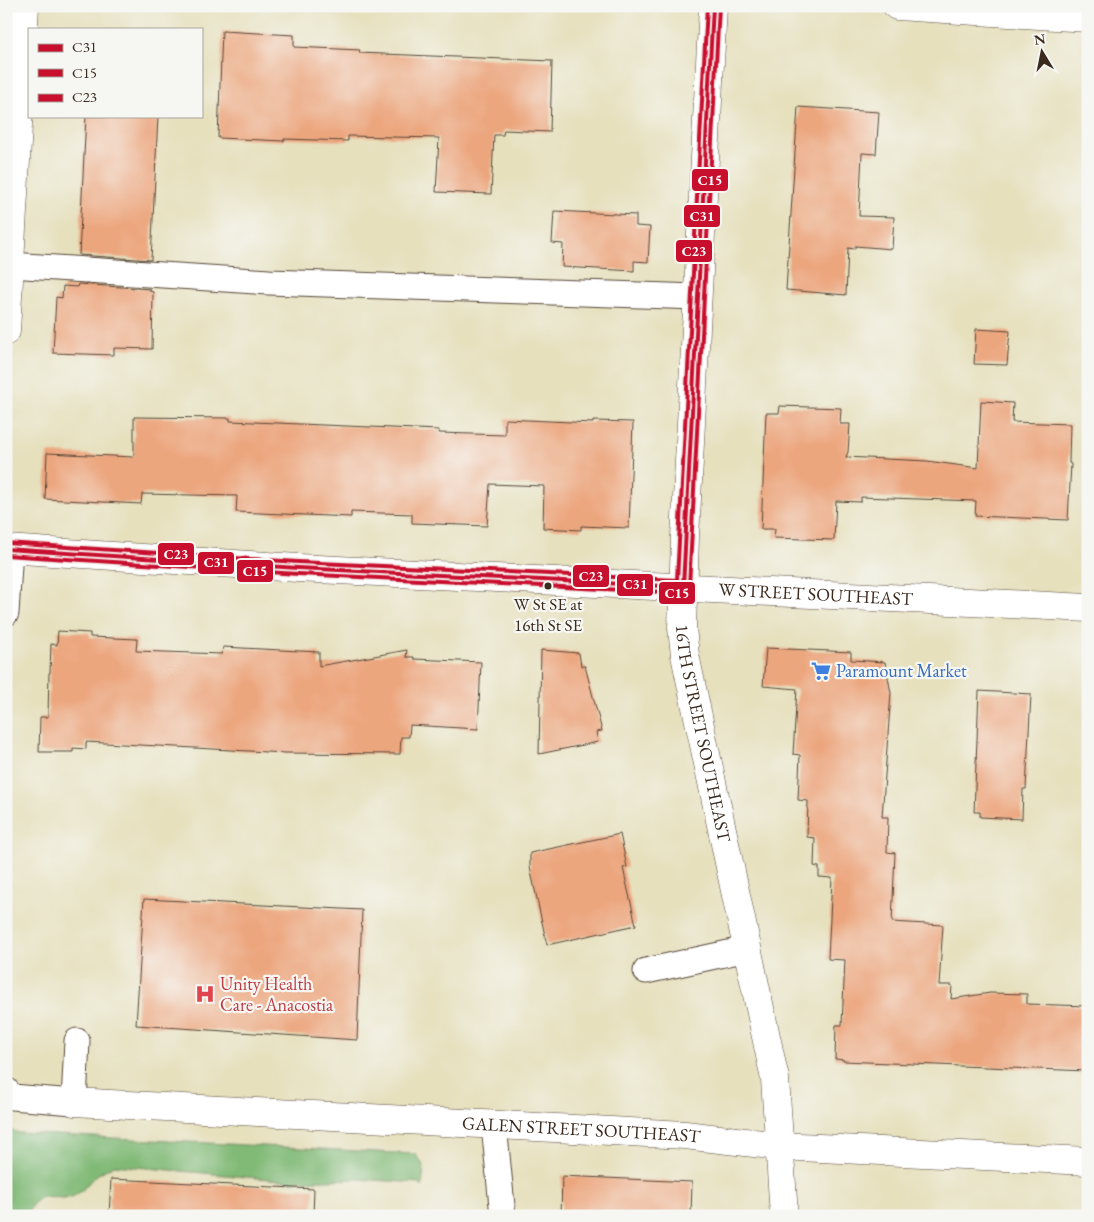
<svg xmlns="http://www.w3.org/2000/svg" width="1094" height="1222" font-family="'EB Garamond',serif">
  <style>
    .forest { fill: #81ba77; stroke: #5e724a }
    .building { fill: #eca67e }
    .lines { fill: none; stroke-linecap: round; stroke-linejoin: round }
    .lane-casing { stroke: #554536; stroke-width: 27 }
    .street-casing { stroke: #554536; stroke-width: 29 }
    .lane { stroke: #fff; stroke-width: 25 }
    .street { stroke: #fff; stroke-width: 28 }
    .bus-1-casing { stroke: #f6f6f2; stroke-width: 8 }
    .bus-2-casing { stroke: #f6f6f2; stroke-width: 8 }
    .bus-3-casing { stroke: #f6f6f2; stroke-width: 8 }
    .bus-1 { stroke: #c8102e; stroke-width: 4 }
    .bus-2 { stroke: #c8102e; stroke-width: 4 }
    .bus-3 { stroke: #c8102e; stroke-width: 4 }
    .bus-dot { fill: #3b2a1e; stroke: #f6f6f2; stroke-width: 2 }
    .labels { text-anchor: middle; stroke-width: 4.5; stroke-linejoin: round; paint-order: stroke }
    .bus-label { font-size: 17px; fill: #3b2a1e; stroke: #f6f6f2 }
    .street-label { font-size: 18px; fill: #3b2a1e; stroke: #f6f6f2 }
    .shop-label { font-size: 18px; fill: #366cbe; stroke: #f6f6f2; text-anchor: start }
    .health-label { font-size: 18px; fill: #be3a42; stroke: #f6f6f2; text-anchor: start }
    .line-badge { stroke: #f6f6f2; stroke-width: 2 }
    .badge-label { font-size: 14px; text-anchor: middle; font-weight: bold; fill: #fff }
  </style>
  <rect width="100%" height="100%" fill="#f6f6f2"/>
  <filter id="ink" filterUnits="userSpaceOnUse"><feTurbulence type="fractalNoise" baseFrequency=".02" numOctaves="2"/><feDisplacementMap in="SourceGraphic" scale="10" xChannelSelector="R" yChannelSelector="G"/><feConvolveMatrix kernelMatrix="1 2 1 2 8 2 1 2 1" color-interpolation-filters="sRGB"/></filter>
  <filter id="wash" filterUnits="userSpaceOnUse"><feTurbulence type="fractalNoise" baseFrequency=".0096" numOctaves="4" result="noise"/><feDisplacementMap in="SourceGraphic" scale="20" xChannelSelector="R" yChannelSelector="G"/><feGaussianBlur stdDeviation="1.12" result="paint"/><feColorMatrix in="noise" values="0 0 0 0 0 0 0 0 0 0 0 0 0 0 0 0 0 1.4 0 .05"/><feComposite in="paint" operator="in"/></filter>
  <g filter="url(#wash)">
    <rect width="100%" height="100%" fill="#e6e0bd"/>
    <!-- forest -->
    <path class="forest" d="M6,1129L20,1133L415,1154L424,1166L422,1187L420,1183L356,1179L291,1181L114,1165C107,1169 99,1173 93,1178C88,1183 83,1191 76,1195C56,1206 40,1181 27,1216H6Z"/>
    <g id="blocks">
      <!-- building -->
      <path class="building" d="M222,31L294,35V47L360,50L359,53L552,61L550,132L504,130L503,135H494L491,194L436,192L439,138L348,136V141L284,139V141L218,138Z
        M798,107L879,112L876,154L862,153L859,216L894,217L892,249L855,246V249L848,248L846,295L786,290Z
        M86,116H158L151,260L79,255Z
        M554,211L636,215V226L650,227L648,262L634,261V271L562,267L563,244L552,243Z
        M78,284L150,289V291L153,292L152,349L114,348V355L53,353L56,297L62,298L63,286L77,287Z
        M976,329L1010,331L1007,365L974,364Z
        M981,401L1013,403L1012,422L1070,424L1069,463L1071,464L1068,520L975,516L976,501L861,497V502L836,501L834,540L774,538L775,529H761L766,413H779L780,406L841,408L840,424H850L848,452L846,457L927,461L978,468Z
        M134,417L230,418V421L439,430V433L505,435V419L593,423V421L633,422L629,528L581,526V530L543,528L544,486L490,484L487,526L412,523V514L351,512V517L236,512L237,496L142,494L141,504L45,499L47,453L134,457Z
        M58,631L90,633V637L137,639L136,651L222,654L223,647L319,652V666L407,650L406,657H414V659L481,662L478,729L410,725L409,737H401L400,754L285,753L86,742V749L73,748V752H39L40,717H48L49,673H50L51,644L57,645Z
        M766,648L851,652V660L885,662L891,693L882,817H888L887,852L895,853L892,922L943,925L939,985H952L951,999L990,993L1027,994V1004L1088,1006V1071L960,1066L843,1061L844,1060L835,1059L836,1025H842L845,960L828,959L832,878L819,877V867L814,866L815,838L807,837L808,801L798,800L800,755L793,754L797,689L763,686Z
        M541,650L579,653L581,666H585L602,731L596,732L598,742L539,754Z
        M979,691L1031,694L1026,789H1023L1022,819L980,817V812H974Z
        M620,834L627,867L623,868L636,925L547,945L530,867V853Z
        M144,899L362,910L357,1040L136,1025Z
        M562,1176L692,1182L691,1216H561Z
        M111,1179L314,1189L313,1216H109Z"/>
    </g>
  </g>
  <g filter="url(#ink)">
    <use href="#blocks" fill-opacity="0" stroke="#554536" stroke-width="1"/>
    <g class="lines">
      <defs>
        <path id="lane" d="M10,265L269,282L698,297
          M6,613L10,550
          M646,971L747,949
          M6,1090L12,1097L74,1102L77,1041
          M494,1125L503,1216"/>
        <g id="street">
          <path id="s1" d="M713,6L685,537L682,628L685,655L703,740L775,1079L784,1216"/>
          <path d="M897,6L1088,18"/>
          <path d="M6,331L25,6"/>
          <path id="s2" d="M6,549L298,568L1088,608"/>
          <path id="s3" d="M74,1102L685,1135L779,1146L1088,1161"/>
        </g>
      </defs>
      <!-- lane casing -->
      <use href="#lane" class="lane-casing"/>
      <!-- street casing -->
      <use href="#street" class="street-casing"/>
      <!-- lane -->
      <use href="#lane" class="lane"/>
      <!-- street -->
      <use href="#street" class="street"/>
      <defs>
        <path id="bus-1" d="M6,549L298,568L683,587L713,6"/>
        <path id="bus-2" d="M6,555L298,574L683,593L687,592L689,587L719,6"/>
        <path id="bus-3" d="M6,543L298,562L677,580L707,6"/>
      </defs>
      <!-- bus-1 casing -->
      <use href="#bus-1" class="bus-1-casing"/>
      <!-- bus-2 casing -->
      <use href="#bus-2" class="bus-2-casing"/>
      <!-- bus-3 casing -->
      <use href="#bus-3" class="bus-3-casing"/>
      <!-- bus-1 -->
      <use href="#bus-1" class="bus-1"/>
      <!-- bus-2 -->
      <use href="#bus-2" class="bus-2"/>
      <!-- bus-3 -->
      <use href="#bus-3" class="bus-3"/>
    </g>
  </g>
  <!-- icons -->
  <defs>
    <symbol id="supermarket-bare" viewBox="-9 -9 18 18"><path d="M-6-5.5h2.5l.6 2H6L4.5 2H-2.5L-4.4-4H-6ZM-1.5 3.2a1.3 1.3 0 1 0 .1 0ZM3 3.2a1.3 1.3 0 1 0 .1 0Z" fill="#3f7fe0" stroke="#f6f6f2" stroke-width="2.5" paint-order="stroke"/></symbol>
    <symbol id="hospital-bare" viewBox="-9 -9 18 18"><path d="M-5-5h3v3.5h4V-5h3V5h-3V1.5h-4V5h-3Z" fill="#e0444e" stroke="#f6f6f2" stroke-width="2.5" paint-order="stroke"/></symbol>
  </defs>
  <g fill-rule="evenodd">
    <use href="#supermarket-bare" x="807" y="657" width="28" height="28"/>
    <use href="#hospital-bare" x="191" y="980" width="28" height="28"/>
  </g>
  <!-- markers -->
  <circle class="bus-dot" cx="548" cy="586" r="4.5"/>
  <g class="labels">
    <!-- bus labels -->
    <g class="bus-label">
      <text x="548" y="610">W St SE at<tspan x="548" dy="21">16th St SE</tspan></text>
    </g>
    <!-- street labels -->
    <g class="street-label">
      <text dy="6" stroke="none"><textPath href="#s2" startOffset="811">W STREET SOUTHEAST</textPath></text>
      <text dy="6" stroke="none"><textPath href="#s1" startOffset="730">16TH STREET SOUTHEAST</textPath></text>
      <text dy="6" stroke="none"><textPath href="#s3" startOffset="508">GALEN STREET SOUTHEAST</textPath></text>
    </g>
    <!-- shop labels -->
    <g class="shop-label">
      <text x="836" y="677">Paramount Market</text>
    </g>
    <!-- health labels -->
    <g class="health-label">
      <text x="220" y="990">Unity Health<tspan x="220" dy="21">Care - Anacostia</tspan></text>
    </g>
  </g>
  <g class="line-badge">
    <rect x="691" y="168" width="38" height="24" rx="5" fill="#c8102e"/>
    <rect x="683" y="204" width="38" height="24" rx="5" fill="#c8102e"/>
    <rect x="675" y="239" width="38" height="24" rx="5" fill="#c8102e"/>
    <rect x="157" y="542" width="38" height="24" rx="5" fill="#c8102e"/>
    <rect x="197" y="551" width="38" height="24" rx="5" fill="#c8102e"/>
    <rect x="236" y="559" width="38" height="24" rx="5" fill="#c8102e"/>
    <rect x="572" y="564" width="38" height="24" rx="5" fill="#c8102e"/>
    <rect x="616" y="573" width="38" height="24" rx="5" fill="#c8102e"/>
    <rect x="658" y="581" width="38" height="24" rx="5" fill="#c8102e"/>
  </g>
  <g class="badge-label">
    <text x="710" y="185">C15</text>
    <text x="702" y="221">C31</text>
    <text x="694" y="256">C23</text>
    <text x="176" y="559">C23</text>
    <text x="216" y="567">C31</text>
    <text x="255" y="576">C15</text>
    <text x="591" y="581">C23</text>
    <text x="635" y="589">C31</text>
    <text x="677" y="598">C15</text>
  </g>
  <!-- margin -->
  <rect width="1094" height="1222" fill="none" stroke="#f6f6f2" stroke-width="25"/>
  <!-- legend -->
  <rect x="28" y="28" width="175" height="90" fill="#f6f6f2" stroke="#aba49d"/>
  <rect x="38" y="44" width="25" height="8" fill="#c8102e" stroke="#aba49d"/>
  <text x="72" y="52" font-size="15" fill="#3b2a1e">C31</text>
  <rect x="38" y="69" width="25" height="8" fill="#c8102e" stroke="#aba49d"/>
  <text x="72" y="78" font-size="15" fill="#3b2a1e">C15</text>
  <rect x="38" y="94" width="25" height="8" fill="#c8102e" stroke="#aba49d"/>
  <text x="72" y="102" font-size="15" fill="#3b2a1e">C23</text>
  <!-- north arrow -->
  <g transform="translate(1042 52) rotate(350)" stroke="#f6f6f2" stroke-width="4" paint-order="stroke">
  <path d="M0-4L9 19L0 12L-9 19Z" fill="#3b2a1e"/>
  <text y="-8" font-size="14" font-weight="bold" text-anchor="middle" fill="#3b2a1e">N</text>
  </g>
</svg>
